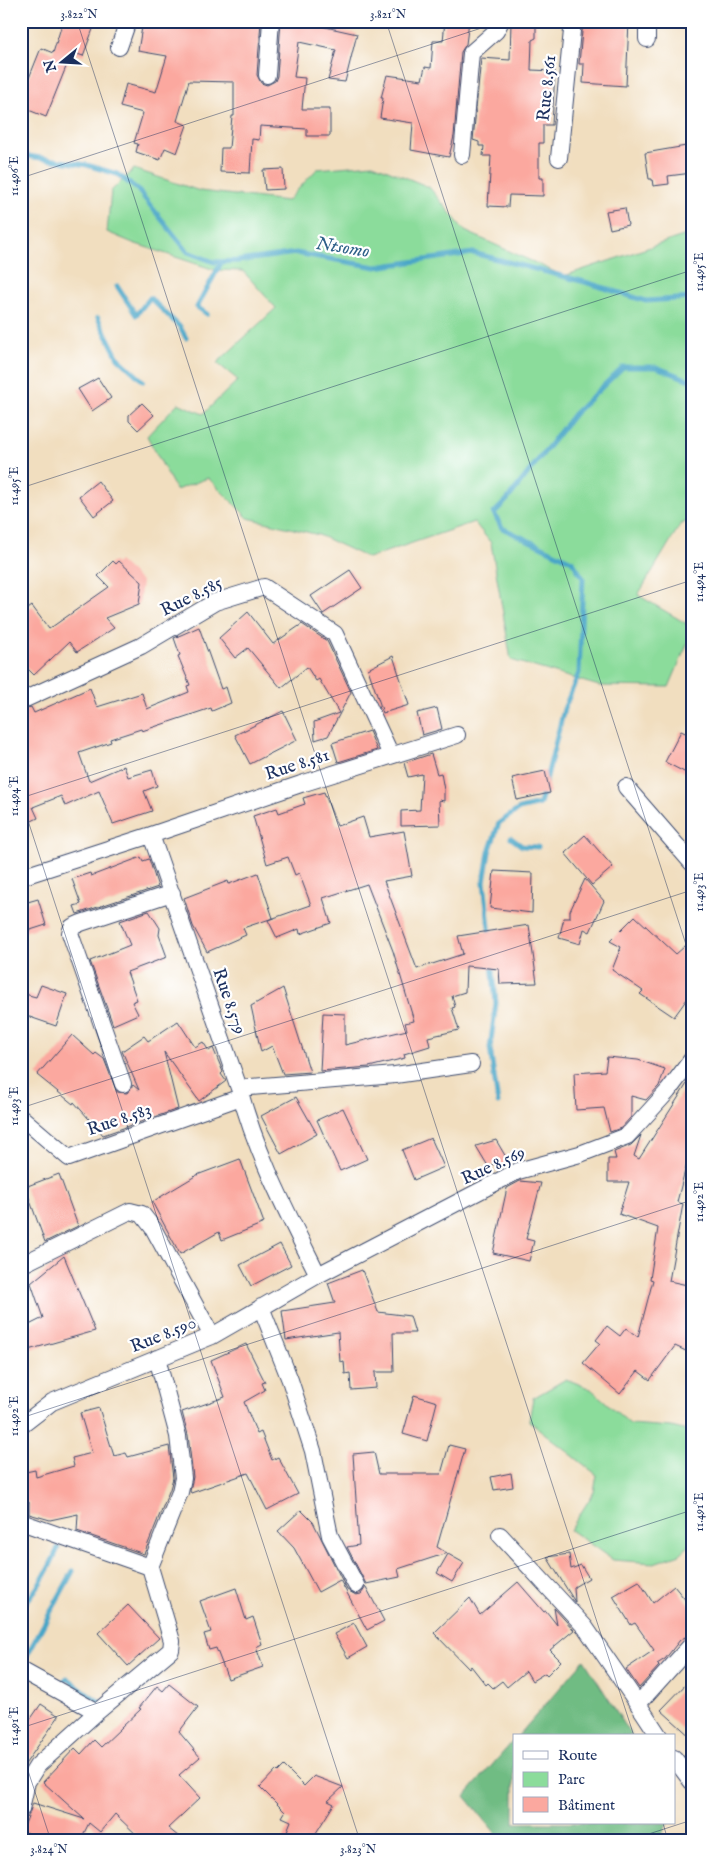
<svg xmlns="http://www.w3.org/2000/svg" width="713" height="1862" font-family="'IM FELL English',serif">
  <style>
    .green { fill: #8bdc9b; stroke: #53867c }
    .forest { fill: #70bc83; stroke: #467670 }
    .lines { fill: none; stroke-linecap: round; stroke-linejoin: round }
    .stream { stroke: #48a6c7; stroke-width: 5 }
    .building { fill: #fba89f }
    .street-casing { stroke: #3b496d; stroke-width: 18 }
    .street { stroke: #fff; stroke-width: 16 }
    .ticks { fill: none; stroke: #1b2f5e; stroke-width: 1; stroke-opacity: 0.45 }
    .labels { text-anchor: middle; stroke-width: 4.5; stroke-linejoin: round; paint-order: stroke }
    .street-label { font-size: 18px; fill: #1b2f5e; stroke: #fff }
    .water-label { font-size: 19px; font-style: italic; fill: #2d5f88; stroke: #fff }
    .neatline { fill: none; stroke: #1b2f5e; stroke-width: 2 }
    .ticks-label { font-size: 12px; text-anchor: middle; fill: #1b2f5e }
  </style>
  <rect width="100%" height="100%" fill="#fff"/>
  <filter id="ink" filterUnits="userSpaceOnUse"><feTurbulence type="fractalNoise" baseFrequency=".02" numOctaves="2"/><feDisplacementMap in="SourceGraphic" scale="10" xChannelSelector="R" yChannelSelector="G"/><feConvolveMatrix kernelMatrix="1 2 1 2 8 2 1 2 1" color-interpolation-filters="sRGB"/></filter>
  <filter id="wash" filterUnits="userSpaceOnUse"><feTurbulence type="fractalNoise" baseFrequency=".0096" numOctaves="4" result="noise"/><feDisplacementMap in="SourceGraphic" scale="20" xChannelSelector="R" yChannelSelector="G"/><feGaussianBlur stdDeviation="1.12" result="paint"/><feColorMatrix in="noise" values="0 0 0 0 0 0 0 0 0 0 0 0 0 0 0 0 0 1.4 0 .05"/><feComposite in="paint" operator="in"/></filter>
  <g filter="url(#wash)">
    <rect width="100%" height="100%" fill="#f1debf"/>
    <!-- green -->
    <path class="green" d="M373,164L429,187L465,231L564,276L692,233V518L680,525L638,595L692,627V633L669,687L599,686L511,660L491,543L474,522L368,558L319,535L248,518L208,478L176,490L147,436L178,403L203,414L238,380L217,363L276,308L243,271L215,270L133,243L107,232L111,191L134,169L200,191L287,201L317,169Z
      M566,1379L591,1389L630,1424L671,1427L692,1432V1543L680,1554L654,1563L613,1560L570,1530L594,1492L597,1475L529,1421L533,1398Z"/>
    <!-- forest -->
    <path class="forest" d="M584,1660L632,1736H518Z
      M514,1740V1823H668L658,1841H502L465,1796Z"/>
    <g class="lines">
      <!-- stream -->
      <path class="stream" d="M21,155L87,165L117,174L137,189L188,252L214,262L238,261L296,253L376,267L473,253L585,282L646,301L692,298
        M117,286L136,315L150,298L180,327L186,338
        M207,314L197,307L221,263
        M98,318L118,358L143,381
        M511,838L522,846L538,847
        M490,936L484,882L489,852L499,823L519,809L540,804L564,709L579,673L583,578L572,561L502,528L494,513L507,500L574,414L623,367H656L692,381
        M492,962L496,1003L490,1048L498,1103
        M21,1607C38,1591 49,1569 58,1548
        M21,1666L73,1571
        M57,1688L67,1678L102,1704"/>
    </g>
    <g id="blocks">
      <!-- building -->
      <path class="building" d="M63,21H96L83,56L72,52L46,117L21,107V98L41,48L53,53Z
        M143,21H261L257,75L261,83L267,85L275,81L277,76L281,21H313L312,24L357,34L345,82L328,80L336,50L299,42L294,77L305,78L302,109H330V136H307V129L260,126L259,140L252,139L250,173L220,172L221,148H229L232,116H234V82L189,81L177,121L187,125L177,153L165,148L160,160L136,152L138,144L134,143L143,113L120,107L126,84L156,92L167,56L138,51Z
        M445,21H469L466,44L461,52L454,136L449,157L411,150L413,123L380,118L383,98H381L387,75L422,80L425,67L431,68L433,41H443Z
        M511,21H536V38L532,40L531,70L555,71L552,125H543V143H539V178H543V196L509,195L508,207L488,206L491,156H483L484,146H479V142L473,140L481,58L510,60Z
        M583,21H629L626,86L583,83L584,64H579Z
        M692,145V173L668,176L669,184L653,186L652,179H649L645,153Z
        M283,169L284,189L265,190L263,170Z
        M625,208L628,225L610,229L606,211Z
        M98,378L111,398L92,411L78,389Z
        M142,403L154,415L138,430L129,421V415Z
        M98,481L113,501L94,516L79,496Z
        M113,561L116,564L119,561L142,582L139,604L105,618L114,628L77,652L69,642L34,675L21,662V614L32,606L49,629L109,587L98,576Z
        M350,570L362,588L323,614L311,596Z
        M248,612L273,644L302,624L327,641L351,692L328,736L315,740L314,722L339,713L319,679L316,681L307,667L281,688L248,648L235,658L219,638Z
        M199,627L221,689L226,687L231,703L212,711L211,708L142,731L141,729L110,739L111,742L79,753L89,781L124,766L128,777L152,770L157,786L144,791L152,811L113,824L99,791L65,806L61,796L33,807L38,818L21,826V711L31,707L34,713L90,688L97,707L142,693L147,709L189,692L187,686L190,685L178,656L180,655L174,638Z
        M393,656L409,705L383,713L368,669Z
        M437,708L442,729L422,735L417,713Z
        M283,711L297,740L250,764L235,735Z
        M369,731L377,750L338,762L332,743Z
        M681,731L692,736V776L665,762Z
        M431,754L437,774L441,773L444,790V801L439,800L440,825L401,826V811L420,810L422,774L408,777L404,763Z
        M545,771L550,793L517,800L512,778Z
        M324,792L337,826L363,817L369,837L404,831L412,876L384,881L417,969L463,954L458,936L529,925L537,983L500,984L499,969L466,966L465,992L452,996L455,1007L452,1008L459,1030L428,1037L430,1046L404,1054L405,1058L369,1067L320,1071L323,1013L345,1014V1045L407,1030L405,1023L414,1021L393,951L367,884L323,898L331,923L300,934L299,929L277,938L268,920L311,905L299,873L295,875L288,857L267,864L253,816L277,808L279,813L305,804L303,798Z
        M585,835L613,867L592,885L565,853Z
        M141,857L143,861L149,859L158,887L77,914L74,906L81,904L72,879L90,873L91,876Z
        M494,871L533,873L532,913L490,908Z
        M258,873L273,918L243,928L246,935L207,952L193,926L184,898L228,881L229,884Z
        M585,879L604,901L590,932L584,929L580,944L559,938L564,918H570V911Z
        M38,899L46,925L21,933V904Z
        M149,911L160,928L159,935L167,957L127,972L137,1000L132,1002L138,1014L113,1025L90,961L130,945L120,921Z
        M635,916L676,954L692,940V992L674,1017L640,994L643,991L612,970L621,947L610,941Z
        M41,985L67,994L56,1026L21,1014V993L36,997Z
        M283,988L310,1072L283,1074L272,1046L261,1052L251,1006Z
        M178,1021L195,1047L203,1042L209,1051L213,1048L223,1072L221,1074L226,1081L199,1101L164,1052L178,1109L103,1135L74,1102L73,1104L37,1075L72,1035L94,1055L96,1053L104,1059L117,1092L127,1093L133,1085L139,1090L122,1051L144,1036L148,1041Z
        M607,1057L638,1060L665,1069L659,1086L646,1100L631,1096V1117L621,1128L610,1132L604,1108L576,1110L574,1073L605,1071Z
        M692,1076V1159L688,1158L677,1202L683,1204L669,1281L692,1286V1339L688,1352L675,1346L650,1380L638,1371L620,1394L583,1363L600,1343L596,1340L607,1326L620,1336L626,1328L638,1337L653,1280L650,1279L658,1228L619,1214L629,1182H608V1159H616L614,1152L631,1145L641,1135L634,1156L639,1159Z
        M296,1097L317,1134L281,1154L261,1116Z
        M343,1108L367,1159L340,1171L317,1120Z
        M431,1138L444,1167L414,1180L402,1150Z
        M496,1140L510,1164L498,1170L494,1164L488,1166L476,1146Z
        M240,1159L264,1223L222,1240L219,1232L180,1254L152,1202L197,1175Z
        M59,1174L78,1226L45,1242L25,1187Z
        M520,1181L541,1183L526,1239L534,1241L529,1261L493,1253L507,1188Z
        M280,1244L291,1265L251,1286L240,1265Z
        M64,1256L95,1331L21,1352V1329L43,1318L31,1283Z
        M362,1270L378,1312L410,1316L415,1333H393L394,1372H375L376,1388L351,1390L350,1373L345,1374L344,1361L340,1362L338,1332L286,1340L282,1311L335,1303L328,1283Z
        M246,1344L265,1382L262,1383L265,1390L244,1402L257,1434L261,1432L272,1460L278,1457L298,1494L267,1510L248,1473L191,1493L190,1491L193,1477L188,1435L182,1412L225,1397L211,1360Z
        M414,1395L437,1402L427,1441L403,1434Z
        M99,1408L114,1456L126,1453L128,1457L169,1446L173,1478L170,1489L144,1554L77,1531L78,1514L50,1520L29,1514V1502L21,1504V1473L35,1470L36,1477L74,1466L72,1458L92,1453L80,1413Z
        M449,1445L465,1449L437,1547L447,1553L398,1569L400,1577L366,1584L347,1547L359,1545L353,1454L374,1452L379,1474H441Z
        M511,1473L513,1487L494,1490L491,1477Z
        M301,1510L313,1522L347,1590L356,1595L361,1594L366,1587L384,1621L367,1630L340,1580L318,1592L294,1548L278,1531Z
        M448,1554L464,1563L452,1582L437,1573Z
        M569,1554L571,1569L581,1565L589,1578L574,1587L575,1602L547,1557Z
        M639,1581L653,1603L674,1586L692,1608V1633L680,1640L665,1659L657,1664L659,1666L639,1688L626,1669L654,1650L635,1623L631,1625L613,1596Z
        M518,1582L544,1612L546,1611L557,1625L554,1608L574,1630L550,1650L561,1661L547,1675L545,1673L532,1681L526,1671L507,1687L502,1681L493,1688L488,1683L486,1685L471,1666L469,1669L434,1633L470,1598L480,1615Z
        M236,1588L246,1620L253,1617L262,1644L256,1647L263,1667L228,1679L216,1648L209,1650L204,1634L211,1632L200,1601Z
        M128,1605L159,1638L128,1666L98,1633Z
        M354,1623L367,1647L348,1658L334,1634Z
        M692,1678V1738L661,1710Z
        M169,1684L198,1707L179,1732L200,1757L179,1775L200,1798L168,1828L184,1841H143L115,1814L100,1832L89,1823L80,1841H39L30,1838L31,1834L22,1832L33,1803L84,1819L43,1782L75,1748L81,1754L94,1740L101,1747L141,1709L139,1708L157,1686L163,1691Z
        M41,1704L59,1716L21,1770V1733Z
        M284,1766L304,1786L314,1776L343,1787L328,1801L334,1804L311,1841H283L291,1821L282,1817L285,1812L260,1787L276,1770L278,1772Z"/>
    </g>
  </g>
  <g filter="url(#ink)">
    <use href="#blocks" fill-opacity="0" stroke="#3b496d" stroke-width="1"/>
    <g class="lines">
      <defs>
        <path id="street" d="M647,39V21
          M119,47L128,21
          M267,75L271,21
          M462,155L471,53L496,31L501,21
          M559,158L573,21
          M21,701L141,646L215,602L264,587L335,634L391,755
          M626,787L692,863
          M151,835L301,784L457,735
          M21,877L151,835L239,1088L395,1075L471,1064
          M123,1084L70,933L72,927L81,923L172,893
          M239,1088C256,1154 288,1214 318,1275
          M21,1117L69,1158L241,1097
          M21,1265L130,1211L142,1214L153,1228L212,1336
          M261,1307L290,1380L313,1451L330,1536L356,1585
          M21,1426L52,1402L212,1336L318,1275L518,1171L580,1154L627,1136L668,1091L692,1059
          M21,1522L150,1567L172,1641L171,1650L97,1712
          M500,1535L585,1627L638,1704
          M150,1567L180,1492L183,1478L178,1436L157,1358
          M21,1670L97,1712L37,1766L27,1782L21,1809
          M659,1736L638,1704L692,1644
          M674,1758L692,1782"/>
      </defs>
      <!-- street casing -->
      <use href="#street" class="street-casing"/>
      <!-- street -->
      <use href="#street" class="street"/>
    </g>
  </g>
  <!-- ticks -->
  <path class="ticks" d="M77,21L634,1736M386,21L692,963M21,178L503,21M21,488L692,270M21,798L692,580M21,799L360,1841M21,1108L692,890M21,1418L692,1200M21,1728L692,1510M21,1749L51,1841M663,1823L668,1841M627,1841L692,1820"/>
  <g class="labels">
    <!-- street labels -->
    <g class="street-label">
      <text transform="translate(546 88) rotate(-84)" y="6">Rue 8.561</text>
      <text transform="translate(191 596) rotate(-27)" y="6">Rue 8.585</text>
      <text transform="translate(297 764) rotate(-18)" y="6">Rue 8.581</text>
      <text transform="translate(230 1001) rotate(71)" y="6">Rue 8.579</text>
      <text transform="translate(119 1119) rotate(-19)" y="6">Rue 8.583</text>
      <text transform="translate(493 1165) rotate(-25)" y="6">Rue 8.569</text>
      <text transform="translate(163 1334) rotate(-22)" y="6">Rue 8.590</text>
    </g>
    <!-- water labels -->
    <g class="water-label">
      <text transform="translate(343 246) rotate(9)" y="7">Ntsomo</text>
    </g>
  </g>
  <!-- margin -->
  <rect width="713" height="1862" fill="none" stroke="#fff" stroke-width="55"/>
  <!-- legend -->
  <rect x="513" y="1734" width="162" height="90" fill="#ffffff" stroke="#a4acbf"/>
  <rect x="523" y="1751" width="25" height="8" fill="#ffffff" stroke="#a4acbf"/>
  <text x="558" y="1760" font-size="15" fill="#1b2f5e">Route</text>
  <rect x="523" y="1772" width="25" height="15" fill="#8bdc9b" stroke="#a4acbf"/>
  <text x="558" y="1784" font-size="15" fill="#1b2f5e">Parc</text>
  <rect x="523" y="1797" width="25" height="15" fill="#fba89f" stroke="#a4acbf"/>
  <text x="558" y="1810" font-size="15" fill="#1b2f5e">Bâtiment</text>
  <!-- north arrow -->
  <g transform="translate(62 62) rotate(252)" stroke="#ffffff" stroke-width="4" paint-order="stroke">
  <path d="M0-4L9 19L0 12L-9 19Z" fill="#1b2f5e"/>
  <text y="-8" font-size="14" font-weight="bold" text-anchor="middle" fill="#1b2f5e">N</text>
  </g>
  <rect x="28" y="28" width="658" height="1806" class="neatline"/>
  <g class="ticks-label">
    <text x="79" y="18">3.822°N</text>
    <text x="388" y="18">3.821°N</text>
    <text transform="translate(14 176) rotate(-90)" y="4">11.496°E</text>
    <text transform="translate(699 272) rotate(-90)" y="4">11.495°E</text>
    <text transform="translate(14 486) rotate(-90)" y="4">11.495°E</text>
    <text transform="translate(699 582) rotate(-90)" y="4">11.494°E</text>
    <text transform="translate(14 796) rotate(-90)" y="4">11.494°E</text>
    <text transform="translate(699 892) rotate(-90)" y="4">11.493°E</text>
    <text transform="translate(14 1106) rotate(-90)" y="4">11.493°E</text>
    <text transform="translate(699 1202) rotate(-90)" y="4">11.492°E</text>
    <text transform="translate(14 1416) rotate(-90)" y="4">11.492°E</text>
    <text transform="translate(699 1512) rotate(-90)" y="4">11.491°E</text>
    <text transform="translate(14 1726) rotate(-90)" y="4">11.491°E</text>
    <text x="49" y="1853">3.824°N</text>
    <text x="358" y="1853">3.823°N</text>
  </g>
</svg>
